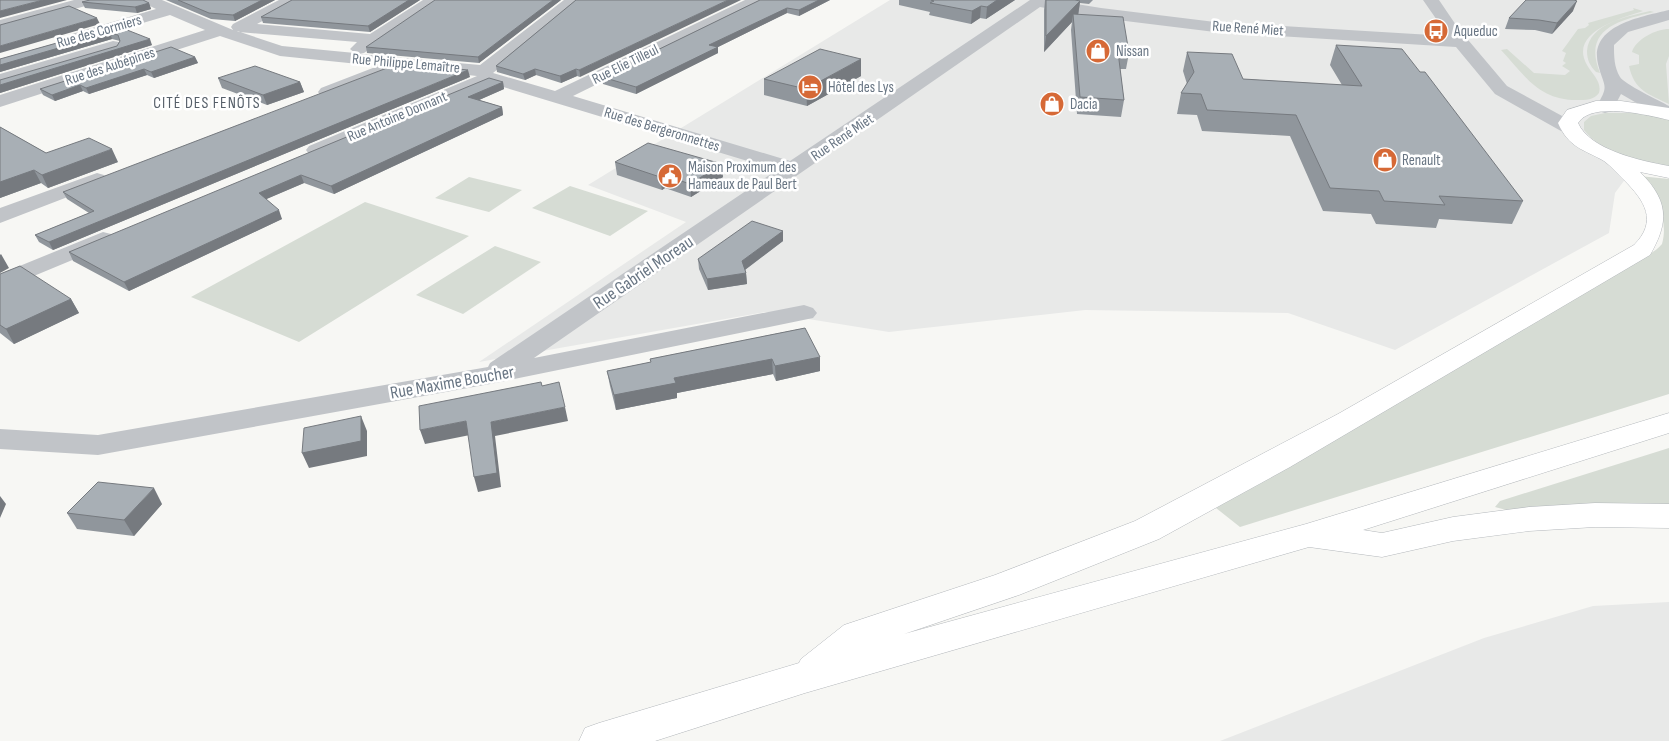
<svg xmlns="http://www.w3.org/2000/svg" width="1669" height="741" font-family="'Sofia Sans Condensed',sans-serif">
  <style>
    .built { fill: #e8e9e8 }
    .green { fill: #d6dcd4 }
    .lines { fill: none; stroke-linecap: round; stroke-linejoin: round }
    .major-casing { stroke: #b4b8bc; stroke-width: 1 }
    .minor { fill: #c1c4c8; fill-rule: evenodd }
    .major { fill: #fff; fill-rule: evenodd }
    .wall { fill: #90969c }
    .shaded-wall { fill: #767a7f }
    .building { fill: #a8afb5; stroke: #767a7f }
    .labels { text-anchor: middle; stroke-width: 5; stroke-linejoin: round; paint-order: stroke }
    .far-street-label { font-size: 15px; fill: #687583; stroke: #fff }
    .far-poi-label { font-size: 15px; fill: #687583; stroke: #fff; text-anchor: start }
    .far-neighbourhood-label { font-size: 16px; letter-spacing: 1px; fill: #565f69; stroke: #fff }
    .street-label { font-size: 18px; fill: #687583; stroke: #fff }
  </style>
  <rect width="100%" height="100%" fill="#f7f7f4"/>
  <!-- built -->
  <path class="built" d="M890,0H1669V134L1656,137L1615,193L1609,233L1395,350L1288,313L1085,310L889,332L765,312L479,362L686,222L588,185Z
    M1669,602V741H1220L1484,638L1593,606Z"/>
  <!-- green -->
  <path class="green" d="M1633,8L1643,11C1622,18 1568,32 1587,65C1593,75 1602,82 1599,93C1594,100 1586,100 1577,100C1539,100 1525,76 1501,50L1507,49L1534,73L1565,75L1570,71L1562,66L1566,63L1563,61L1566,53L1562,51L1578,29L1585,28L1589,25L1588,23L1634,10Z
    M1650,11L1654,12C1619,20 1582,29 1600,73L1596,72C1590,66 1587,60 1587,51C1589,23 1629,16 1650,11Z
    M1669,29V56L1666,64L1669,104C1648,94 1634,90 1629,66L1639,64V55L1632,52C1636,39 1656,29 1669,29Z
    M1605,113H1636L1669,118V167C1641,161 1602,154 1584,130V122L1591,116Z
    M1639,176L1669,179V394L1240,527L1216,508L1650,254C1654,251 1659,248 1662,244C1669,220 1656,192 1639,176Z
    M469,177L522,190L489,212L435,198Z
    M570,186L648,211L610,236L532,208Z
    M365,202L469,236L299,342L191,297Z
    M495,246L541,262L463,314L416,295Z
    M1669,448V504H1588L1510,511L1495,507L1500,501Z"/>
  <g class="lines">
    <defs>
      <path id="major" d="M1596,101H1621L1669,108V120C1647,115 1592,101 1578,123C1590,150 1641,161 1669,166V178L1640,172C1669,201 1669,222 1650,255L1290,467L1159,539L1019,595L904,634L1306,524L1669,413V433L1363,530L1382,533L1453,517L1529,507L1595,503L1669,504V528L1595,527L1529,531L1453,541L1382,557L1309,547L805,693L655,741H579L585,728L599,723L799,663L801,659L844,625L995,575L1135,521L1338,414L1634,245C1658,221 1645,201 1624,180C1618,174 1611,166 1604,161C1583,149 1569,148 1558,123L1567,110Z"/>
    </defs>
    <!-- major casing -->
    <use href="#major" class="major-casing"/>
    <!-- minor -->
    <path class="minor" d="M74,0H99L96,3L0,30V20Z
      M141,0H162L233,30L231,27L233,24L279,0H298L295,3L257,24L370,34L423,0H441L364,53L359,54L480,65L564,0H581L493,73L555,91L745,0H765L762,3L573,96L790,161L1030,0H1052L1101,8L1215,22L1448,36L1423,0H1439L1458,28L1507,86L1575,123L1578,127L1575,131L1568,133L1561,131L1495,94L1456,47L1215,32L1101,18L1040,7L534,358L804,305L813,308L817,313L813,318L490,384L98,455L0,449V429L98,435L488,367L490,363L777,170L490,83L316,156L309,154L306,150L309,146L477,76L402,68L327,97L321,96L318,92L321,88L378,66L280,56L220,36L0,107V95L205,30L170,15L78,42L72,40L70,37L72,34L156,9L144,3ZM237,31L239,32L357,42L350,49L355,53L282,46Z
      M1669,10V20L1628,32L1614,45C1614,56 1614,67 1620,77C1624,84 1660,101 1669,106V118L1661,117L1621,94L1612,111L1605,113L1598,111L1596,107C1610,84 1604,88 1598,64C1589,25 1641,17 1669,10Z
      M113,41L119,42L121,46L119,50L0,85V74Z
      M97,173L104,175L108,179L104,183L0,223V208Z
      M103,232L111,234L115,239L111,244L0,290V274Z"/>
    <!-- major -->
    <use href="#major" class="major"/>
  </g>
  <!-- wall -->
  <path class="wall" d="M166,0H275L235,21L211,19Z
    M292,0H420L370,32L263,23L261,17Z
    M561,0L479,63L367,53L366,47Z
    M576,0L580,77L577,76L561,83L536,75L525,80L497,72L496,66Z
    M760,0H830L799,16L787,13L718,47V53L636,94L603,84L602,77Z
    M899,0H1015L986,19L980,18L971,24L929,15L930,12L899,5Z
    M1045,0H1093L1089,4L1080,3L1078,15L1129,53L1126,69H1120L1124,100L1121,117L1077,114L1071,30L1072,22L1044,52V10Z
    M82,2L149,3L151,9L137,13L85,8Z
    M1573,11L1552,34L1535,30L1505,29L1509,18Z
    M117,26L152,45L0,93V85L117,46L120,41L112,39L0,72V59Z
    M1336,45L1420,72L1523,201L1512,224L1439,219L1436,228L1376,224L1371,214L1323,211L1290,136L1202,131L1197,115L1177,114L1181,93L1187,84L1183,71L1187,52L1243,79L1342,85L1330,65Z
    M195,57L198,63L154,78L147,75L89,94L83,91L55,101L43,95L40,89Z
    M861,76L807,106L764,95V79Z
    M470,77L53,250L39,242L35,235L89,213L67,199L63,192Z
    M218,78L300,82L304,92L267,105L222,88Z
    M503,82L504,89L479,100L502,107L503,115L334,194L304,183L266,199L282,219L129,291L73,261L69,252Z
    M0,127L46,153L118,162L48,188L41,183L0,198Z
    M615,162L723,177L691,197L665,188L662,190L617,175Z
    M783,231V241L745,270L746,273L747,284L708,290L699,269L698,259Z
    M0,274L71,299L79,313L14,344L0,333Z
    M805,328L820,371L776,381L773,374L677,393V398L616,410L610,386L607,371L651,362L650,359Z
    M162,504L134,536L77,529L67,513Z"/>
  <!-- shaded-wall -->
  <path class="shaded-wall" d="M43,0H67L0,18V11Z
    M262,0H275L235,21L233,15Z
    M409,0H420L370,32L368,26Z
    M553,0H561L479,63L478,57Z
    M728,0H741L580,77L579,70Z
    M819,0H830L799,16V10Z
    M997,0H1015L986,19L987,7Z
    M1080,1L1078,16L1073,14L1072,22L1044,52L1046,36Z
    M1577,1L1573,11L1552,34L1557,23Z
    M149,3L151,9L137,13L135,7Z
    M981,6L980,18L971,24L972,11Z
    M787,8V13L718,47V53L636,94V87L709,45Z
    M97,18L100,24L0,53V46Z
    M110,33L112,39L0,72V65Z
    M150,39L152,45L0,93V85Z
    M195,57L198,63L154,78L151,72Z
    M861,59V76L807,106L806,89Z
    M144,69L147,75L89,94L86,88Z
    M535,69L536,75L525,80L523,74Z
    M576,69L577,76L561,83L560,76Z
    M468,70L470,77L53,250L49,242Z
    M300,82L304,92L267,105L263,95Z
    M503,82L504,89L470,104L468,97Z
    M80,85L83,91L55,101L52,95Z
    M502,107L503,115L334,194L331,186Z
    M112,149L118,162L48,188L42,175Z
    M722,164L723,177L691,197L690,184Z
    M34,170L41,183L0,198V182Z
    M301,175L304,183L262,201L259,193Z
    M664,175L665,188L662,190L660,177Z
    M279,210L282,219L129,291L124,282Z
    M783,231V241L742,272V261Z
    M1,254L9,268L0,273V255Z
    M746,273L747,284L708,290L707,279Z
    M71,299L79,313L14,344L6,329Z
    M820,357V371L776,381L775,366Z
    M772,359L773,374L677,393V398L616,410L614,395L674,378Z
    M565,407L568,421L495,436L501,487L478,492L474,477L491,422Z
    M361,416L367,431V456L309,468L302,453Z
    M466,421L470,435L425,444L420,430Z
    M154,488L162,504L134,536L124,520Z
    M0,496L6,504L0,518Z"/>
  <!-- building -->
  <path class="building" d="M0,0H43L0,11Z
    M90,0H143L149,3L135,7L82,2Z
    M178,0H262L233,15L209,13Z
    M292,0H409L368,26L261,17Z
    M435,0H553L478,57L366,47Z
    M576,0H728L579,70L576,69L560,76L535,69L523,74L496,66Z
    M760,0H819L799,10L787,8L709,45L718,47L636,87L602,77Z
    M931,0H997L987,7L981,6L972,11L930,3L934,1Z
    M1046,0H1075L1080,1L1046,36Z
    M1526,0H1574L1577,1L1557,23L1539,20L1509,18Z
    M69,6L97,18L0,46V25Z
    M1073,14L1123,17L1129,53L1118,52L1124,100L1080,97Z
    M117,26L150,39L0,85V80L117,46L120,41L118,35L110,33L0,65V59Z
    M1336,45L1402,49L1420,72H1425L1523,201L1439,196L1445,205L1384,201L1379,191L1330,188L1296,115L1207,110L1201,94L1181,93L1194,72L1187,52L1232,54L1243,79L1362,86Z
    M171,47L195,57L151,72L144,69L86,88L80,85L52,95L40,89Z
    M820,49L861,59L806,89L764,79Z
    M400,63L468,70L49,242L35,235L94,211L63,192Z
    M255,66L300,82L263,95L218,78Z
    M489,78L503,82L468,97L502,107L331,186L301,175L259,193L279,210L124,282L69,252Z
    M0,127L46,153L89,138L112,149L42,175L34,170L0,182Z
    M648,143L722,164L690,184L664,175L660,177L615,162Z
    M752,221L783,231L742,261L746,273L707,279L698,259Z
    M20,266L71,299L6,329L0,325V274Z
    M805,328L820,357L775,366L772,359L674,378L676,383L614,395L607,371L651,362L650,359Z
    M541,382L542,386L559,382L565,407L491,422L497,473L474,477L466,421L420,430L419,406Z
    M361,416V441L302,453L304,428Z
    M98,482L154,488L124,520L67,513Z"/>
  <!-- icons -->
  <defs>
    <symbol id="bus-disc" viewBox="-11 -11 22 22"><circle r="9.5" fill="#d66936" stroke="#fff"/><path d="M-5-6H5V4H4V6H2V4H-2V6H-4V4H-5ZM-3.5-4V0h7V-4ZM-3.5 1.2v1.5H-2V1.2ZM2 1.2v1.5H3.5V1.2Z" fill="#fff"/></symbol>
    <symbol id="shop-disc" viewBox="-11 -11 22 22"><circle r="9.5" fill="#d66936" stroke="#fff"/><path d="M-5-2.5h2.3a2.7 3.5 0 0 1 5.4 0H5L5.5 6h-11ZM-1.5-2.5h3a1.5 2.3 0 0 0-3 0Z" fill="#fff"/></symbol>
    <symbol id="hotel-disc" viewBox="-11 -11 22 22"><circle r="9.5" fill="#d66936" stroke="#fff"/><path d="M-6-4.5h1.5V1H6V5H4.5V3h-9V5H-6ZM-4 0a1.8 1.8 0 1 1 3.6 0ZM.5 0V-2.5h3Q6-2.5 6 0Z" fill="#fff"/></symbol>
    <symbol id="civic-disc" viewBox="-11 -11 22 22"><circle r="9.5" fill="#d66936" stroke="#fff"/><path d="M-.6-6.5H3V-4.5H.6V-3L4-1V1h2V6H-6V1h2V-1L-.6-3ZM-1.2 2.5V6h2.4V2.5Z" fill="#fff"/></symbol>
  </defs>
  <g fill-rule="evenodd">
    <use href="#bus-disc" x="1422" y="17" width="28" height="28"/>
    <use href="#shop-disc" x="1084" y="37" width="28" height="28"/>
    <use href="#hotel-disc" x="796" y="73" width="28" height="28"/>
    <use href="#shop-disc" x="1038" y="90" width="28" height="28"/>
    <use href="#shop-disc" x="1371" y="146" width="28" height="28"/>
    <use href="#civic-disc" x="656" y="162" width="28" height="28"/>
  </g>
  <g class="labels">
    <!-- far-street labels -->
    <g class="far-street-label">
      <text transform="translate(1248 28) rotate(4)" y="5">Rue René Miet</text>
      <text transform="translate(99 31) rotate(-16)" y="5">Rue des Cormiers</text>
      <text transform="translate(406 63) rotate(5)" y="5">Rue Philippe Lemaître</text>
      <text transform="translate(625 64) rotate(-26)" y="5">Rue Elie Tilleul</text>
      <text transform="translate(110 66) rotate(-18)" y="5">Rue des Aubépines</text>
      <text transform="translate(397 116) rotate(-23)" y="5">Rue Antoine Donnant</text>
      <text transform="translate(662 129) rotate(17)" y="5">Rue des Bergeronnettes</text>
      <text transform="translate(842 137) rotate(-34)" y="5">Rue René Miet</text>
    </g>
    <!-- far-poi labels -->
    <g class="far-poi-label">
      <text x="1454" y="36">Aqueduc</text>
      <text x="1116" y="56">Nissan</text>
      <text x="828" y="92">Hôtel des Lys</text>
      <text x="1070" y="109">Dacia</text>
      <text x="1402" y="165">Renault</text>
      <text x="688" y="172">Maison Proximum des<tspan x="688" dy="17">Hameaux de Paul Bert</tspan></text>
    </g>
    <!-- far-neighbourhood labels -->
    <g class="far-neighbourhood-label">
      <text x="207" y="108">CITÉ DES FENÔTS</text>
    </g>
    <!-- street labels -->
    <g class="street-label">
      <text transform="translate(643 272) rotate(-34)" y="6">Rue Gabriel Moreau</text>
      <text transform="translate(452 382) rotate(-10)" y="6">Rue Maxime Boucher</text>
    </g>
  </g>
</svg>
